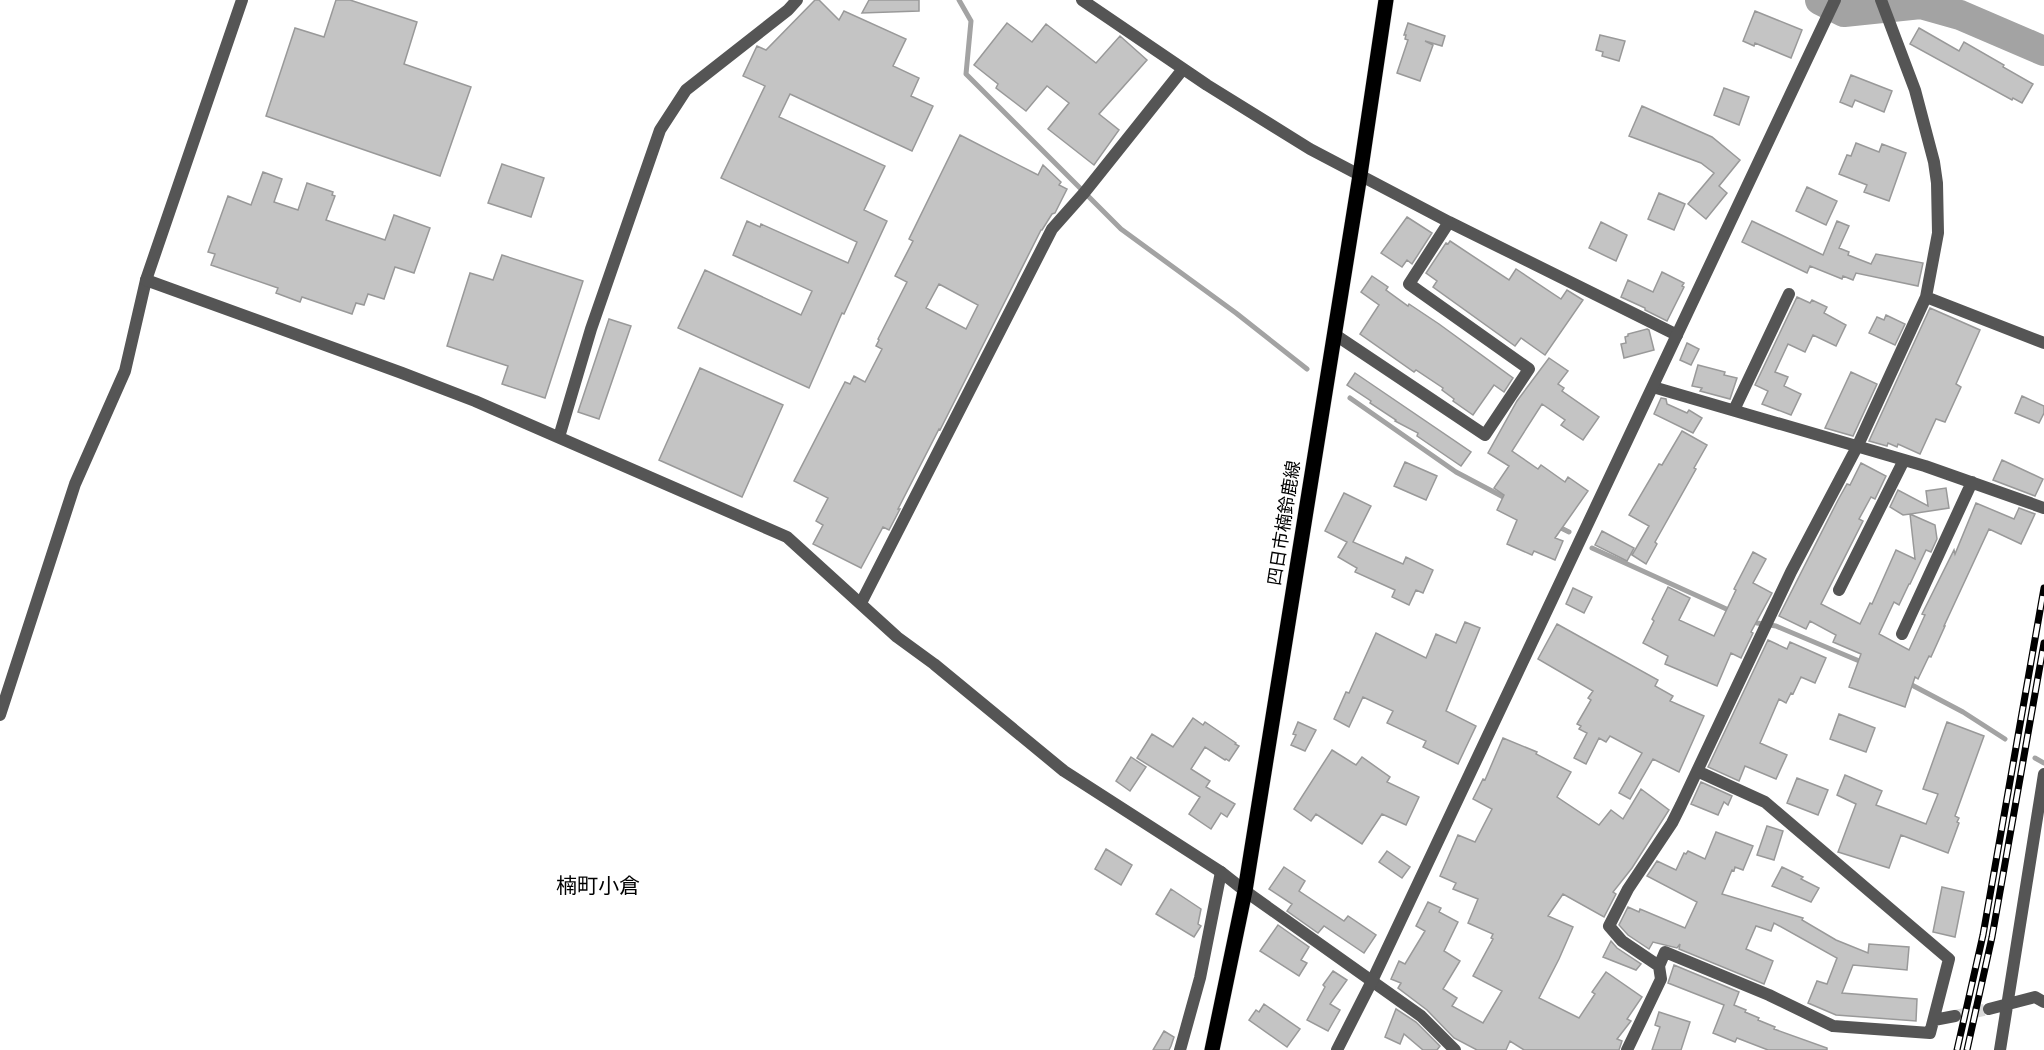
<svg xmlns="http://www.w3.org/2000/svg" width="2044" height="1050" font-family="'PT Sans','Noto Sans JP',sans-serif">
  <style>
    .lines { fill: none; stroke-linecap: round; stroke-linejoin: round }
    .stream { stroke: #a3a3a3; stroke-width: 5 }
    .river { stroke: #a3a3a3; stroke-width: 30 }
    .building { fill: #c4c4c4; stroke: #999; stroke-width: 1.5; fill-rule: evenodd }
    .minor-tunnel { stroke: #d9d9d9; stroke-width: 12; stroke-dasharray: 12 6; stroke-linecap: butt }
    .primary-casing { stroke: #dbdbdb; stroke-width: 16 }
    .minor { stroke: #555; stroke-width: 12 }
    .tertiary { stroke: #555; stroke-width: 12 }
    .primary { stroke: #000; stroke-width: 15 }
    .rail-casing { stroke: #000; stroke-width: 7 }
    .rail { stroke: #fff; stroke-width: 4.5; stroke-dasharray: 14; stroke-linecap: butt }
    .labels { text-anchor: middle; stroke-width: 6; stroke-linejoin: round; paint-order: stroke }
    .street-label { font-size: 18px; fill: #000; stroke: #fff }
    .quarter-label { font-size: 21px; fill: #000; stroke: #fff }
  </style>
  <rect width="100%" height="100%" fill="#fff"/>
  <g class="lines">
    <!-- stream -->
    <path class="stream" d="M959,0L971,21L966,74L1121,229L1236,313L1307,369
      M1350,398L1456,472L1509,500
      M1557,526L1569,532
      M1592,548L1733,612
      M1750,620L1757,623L1776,626L1864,663
      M1908,683L1963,712L2005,739
      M2035,758L2044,763"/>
    <!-- river -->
    <path class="river" d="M1820,0L1844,12L1921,4L1960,15L2044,51"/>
  </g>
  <!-- building -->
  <path class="building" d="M336,0H350L417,22L404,64L471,87L440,176L266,116L295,28L324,37Z
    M815,0H819L839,20L844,11L906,39L893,66L919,78L911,96L933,106L912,151L790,94L779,117L885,166L864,210L887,221L844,314L842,313L809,388L678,328L705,270L801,315L812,291L733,255L747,221L760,227L761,224L848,263L857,242L721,178L765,86L743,76L757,46L766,50Z
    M869,0H919V11L862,13Z
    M1755,11L1802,30L1791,58L1755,43L1754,46L1743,41Z
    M1007,23L1032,42L1046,24L1096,63L1120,36L1147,60L1099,114L1119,130L1094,165L1048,129L1069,103L1047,86L1026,111L996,88L998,84L974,65Z
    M1408,23L1445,36L1442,46L1425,41L1433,45L1420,81L1397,73L1408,40L1405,39L1406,35H1404Z
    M1919,28L1959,51L1964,42L2004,65L2003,67L2033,84L2022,103L2013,98L2012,100L1910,44Z
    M1600,35L1625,41L1619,61L1602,56L1603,52L1596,50Z
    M1851,75L1892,91L1884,112L1855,100L1852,107L1840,102Z
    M1724,88L1749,97L1739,125L1714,115Z
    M1642,106L1712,137L1740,160L1719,186L1727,193L1706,219L1688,204L1714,173L1701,163L1629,136Z
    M960,135L1038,175L1043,165L1061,182L1059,185L1067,189L1055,213L1052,214L1042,230H1041L940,430L939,429L898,509H900L889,530L883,527L861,568L813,544L823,525L816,521L828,498L794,481L845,382L850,384L854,376L865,382L882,349L876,346L879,340L878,339L907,282L895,276L913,241L909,239ZM939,284L978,305L966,329L926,308Z
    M1856,143L1879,152L1882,144L1906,153L1889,201L1864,192L1867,185L1839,174L1847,155L1851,156Z
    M502,164L544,178L531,217L488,203Z
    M263,172L282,179L274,202L298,210L307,183L333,192L332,195L335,196L326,220L385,240L394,215L430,228L414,273L395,267L384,299L368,294L364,305L356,303L352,314L302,297L300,302L276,293L278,288L211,265L215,254L208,252L228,196L251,205Z
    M1807,187L1837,201L1826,225L1796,211Z
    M1659,193L1685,204L1674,230L1648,219Z
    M1407,217L1432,233L1412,264L1407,260L1402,267L1381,253Z
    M1752,221L1823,255L1837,221L1849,226L1839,248L1849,252L1848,255L1871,264L1876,254L1923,263L1918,286L1856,273L1853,280L1843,276L1842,279L1810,266L1807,273L1742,242Z
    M1601,222L1627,235L1616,261L1589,248Z
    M1450,241L1509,280L1516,269L1561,299L1567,290L1583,300L1545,355L1521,338L1515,346L1433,287L1437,281L1426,273L1446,243L1448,244Z
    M502,255L583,281L545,398L502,384L508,366L447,346L470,273L493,280Z
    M1662,272L1684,283L1682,286L1684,287L1667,321L1645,310V308L1621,297L1628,280L1653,292Z
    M1372,276L1388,287L1386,290L1408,306L1409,304L1439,324L1513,378L1504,392L1494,385L1473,415L1453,401L1454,399L1442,390L1443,388L1416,370L1414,372L1360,334L1379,305L1361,292Z
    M1797,297L1810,303L1812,300L1827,307L1824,313L1846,325L1836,346L1813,335L1805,352L1788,344L1775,372L1788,377L1784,386L1801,394L1791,415L1762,404L1768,391L1755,385Z
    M1930,308L1980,330L1956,384L1961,387L1945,422L1936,419L1920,454L1898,444L1897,447L1888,443L1887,446L1869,441Z
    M1886,315L1905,324L1895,345L1869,333L1877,317L1884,320Z
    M609,319L631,326L599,419L578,412Z
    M1647,329L1649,330L1654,350L1624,358L1621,344L1626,343L1625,337L1628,336V334Z
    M1687,343L1699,349L1691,365L1680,360Z
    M1549,358L1568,371L1558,384L1564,388L1562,391L1599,417L1583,440L1561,425L1565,420L1542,404L1512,451L1538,469L1541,465L1565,482L1568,477L1588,491L1555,538L1563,541L1555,560L1534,551L1532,555L1507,544L1517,520L1497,510L1504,495L1494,488L1509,466L1488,453L1517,401Z
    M1698,365L1725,372L1724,375L1737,378L1730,399L1700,391L1702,388L1692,386Z
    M700,368L783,405L742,497L659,460Z
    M1851,372L1877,384L1853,436L1825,428Z
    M1355,373L1471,452L1461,466L1417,436L1418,433L1395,421L1396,420L1370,403L1371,401L1347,385Z
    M2022,396L2044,406V413L2039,423L2015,413Z
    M1661,398L1666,399L1667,404L1687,413L1689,410L1702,418L1693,433L1654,414Z
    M1682,431L1707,445L1694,468L1696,469L1655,542L1657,544L1646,564L1632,555L1649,526L1629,515L1659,464L1662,465Z
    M2002,460L2043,479L2035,496L1993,480Z
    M1405,462L1437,476L1426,500L1394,486Z
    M1861,463L1886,476L1875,499L1871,497L1859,519L1863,521L1821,604L1860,624L1870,603L1872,604L1896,550L1915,559L1910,514L1903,515L1890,507L1898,490L1928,506L1926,491L1946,488L1949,508L1910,514L1935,525L1937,539L1931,552L1926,550L1910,584H1909L1899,605L1894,602L1879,634L1909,650L1925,615L1922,614L1954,550L1955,554L1976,503L2014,519L2019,508L2035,514L2021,544L1989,529L1944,626H1945L1931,657L1929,656L1918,679L1915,677L1905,707L1849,687L1861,654L1833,642L1836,635L1810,621L1806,629L1779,616L1838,500L1847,484L1850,485Z
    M1344,493L1371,506L1353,542L1403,564L1406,557L1433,570L1423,593L1416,590L1409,605L1392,597L1395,590L1355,572L1357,568L1338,557L1347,542L1325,531Z
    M1602,531L1634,548L1627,561L1595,545Z
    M1753,552L1766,559L1753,583L1772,593L1751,632L1753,633L1741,658L1731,653L1717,686L1665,664L1668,656L1643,643L1654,621L1652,619L1668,587L1690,598L1679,620L1714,636L1736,590L1734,589Z
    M1573,588L1592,597L1584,613L1566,604Z
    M1465,622L1480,628L1446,711L1476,726L1458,764L1423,747L1426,741L1387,723L1393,711L1363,697L1349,727L1334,719L1346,692L1349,693L1376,633L1426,658L1436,634L1456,643Z
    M1557,624L1658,680L1655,686L1673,696L1670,701L1704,716L1679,772L1653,759L1630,799L1619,793L1642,753L1610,736L1606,742L1599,738L1586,764L1574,758L1587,733L1579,729L1581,726L1577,724L1591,700L1588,698L1593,691L1538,659Z
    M1768,640L1787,649L1790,642L1826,658L1815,683L1801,677L1793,694L1791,693L1786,703L1779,699L1760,743L1787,755L1776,779L1745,766L1739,781L1708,767Z
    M1839,714L1875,728L1866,752L1830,739Z
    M1193,718L1203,725L1205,722L1236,743L1235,744L1239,746L1229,761L1226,759L1225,760L1205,747L1191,769L1210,781L1206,787L1235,804L1227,817L1221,813L1211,829L1189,814L1200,797L1137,758L1152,734L1173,747Z
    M1298,722L1316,730L1305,751L1291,745L1296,735L1293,734Z
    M1947,722L1984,736L1955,816L1959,818L1957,822L1959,823L1948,853L1901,835L1889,868L1838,852L1856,804L1837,795L1845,775L1882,791L1876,805L1926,824L1938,794L1923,789Z
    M1503,738L1537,752L1536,754L1571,772L1557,797L1599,825L1611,810L1623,819L1641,789L1669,810L1632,868L1613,892L1616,894L1604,917L1563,894L1548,916L1573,927L1559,959L1539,998L1579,1018L1595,994L1592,992L1606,972L1642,997L1627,1019L1631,1021L1617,1039L1622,1041L1619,1050H1524L1510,1041L1506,1050H1477L1454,1038L1427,1010L1398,988L1401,983L1391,979L1399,961L1405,964L1425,931L1416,926L1428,902L1441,908L1439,912L1458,922L1444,951L1460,961L1443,989L1457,998L1452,1006L1483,1023L1502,991L1473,976L1493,939L1491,938L1493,934L1468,923L1478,899L1453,889L1456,883L1440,876L1458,835L1475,842L1492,809L1473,799L1483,779L1485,780Z
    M1332,750L1356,765L1362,757L1390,777L1387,782L1419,797L1406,825L1382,814L1362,844L1316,814L1311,821L1294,809Z
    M1131,757L1146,767L1130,791L1116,781Z
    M1797,778L1828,790L1818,815L1787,803Z
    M1701,782L1732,796L1728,805L1724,802L1718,815L1691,804Z
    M1767,826L1783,831L1774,860L1757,855Z
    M1716,832L1753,846L1743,870L1735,867L1734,871L1732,870L1722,894L1803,918L1802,920L1836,940L1868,953L1869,944L1909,947L1907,970L1853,965L1842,993L1917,999L1916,1021L1836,1015L1808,1003L1817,981L1827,984L1837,958L1774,923L1771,931L1756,926L1746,949L1773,961L1764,984L1679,949L1680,944L1677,948L1653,942L1649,949L1628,935L1619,925L1628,907L1639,912L1640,909L1685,928L1697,902L1647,876L1657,861L1676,870L1684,853L1686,854L1688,851L1705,859Z
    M1106,849L1132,865L1121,885L1095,869Z
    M1387,851L1410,867L1402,878L1379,862Z
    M1284,867L1305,881L1299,891L1344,921L1348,916L1376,935L1364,953L1324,926L1318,933L1287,911L1292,904L1269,889Z
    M1782,867L1803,877L1801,879L1819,888L1811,902L1772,886Z
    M1942,887L1964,892L1955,937L1933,932Z
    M1171,889L1201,909L1198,924L1201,926L1194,937L1156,914Z
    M1278,925L1309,947L1301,960L1307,963L1299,976L1260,951Z
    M1611,941L1617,948L1641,964L1636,970L1603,957Z
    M1674,965L1739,992L1734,1005L1746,1010L1745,1012L1759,1018L1758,1020L1775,1027L1774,1029L1827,1048V1050H1768L1737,1038L1735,1042L1713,1033L1724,1005L1668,983Z
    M1333,971L1347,980L1330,1004L1340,1010L1328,1031L1307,1020L1325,987L1323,985Z
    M1264,1004L1300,1029L1287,1047L1249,1020L1256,1010L1259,1012Z
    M1396,1009L1416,1022L1440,1046L1437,1050H1423L1404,1034L1400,1044L1385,1037Z
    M1659,1012L1690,1022L1681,1050H1652L1660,1027L1655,1025Z
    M1164,1031L1174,1037L1171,1046L1169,1050H1153Z"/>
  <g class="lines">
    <!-- minor-tunnel -->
    <path class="minor-tunnel" d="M1955,1016L1989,1009"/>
    <defs>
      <path id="primary" d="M1212,1050L1245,891L1360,175L1386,0"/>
    </defs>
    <!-- primary casing -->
    <use href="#primary" class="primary-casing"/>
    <!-- minor -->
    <path class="minor" d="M1082,0L1207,85L1310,149L1449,222L1677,335
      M1926,297L2044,343
      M1334,334L1485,435L1529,369L1409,284L1449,222
      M1653,387L1925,466L2044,508
      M1734,410L1789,294
      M559,437L591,329L660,130L686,90L788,10L797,0
      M1839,590L1904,460
      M861,603L1052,229L1084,193L1183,69
      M1902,634L1972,482
      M0,715L75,484L125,371L146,280L242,0
      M1697,771L1765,802L1949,959L1930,1033L1833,1026L1769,995L1665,952L1659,966L1622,941L1609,926L1628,889L1672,823L1681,805L1791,572L1858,445L1926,297L1938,233L1937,183L1934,162L1915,90L1881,0
      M1245,891L1421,1016L1455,1050
      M1989,1009L2035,997L2044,1002
      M1934,1020L1955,1016
      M1180,1050L1200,978L1221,872
      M1627,1050L1661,979L1659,966
      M2000,1050L2044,774"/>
    <!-- tertiary -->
    <path class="tertiary" d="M146,280L402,373L475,401L787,537L897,637L934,664L1064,771L1221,872L1245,891
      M1337,1050L1372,981L1835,0"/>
    <!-- primary -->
    <use href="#primary" class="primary"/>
    <defs>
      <path id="rail" d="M1957,1050L1983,935L2044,588
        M1967,1050L1992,937L2044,643"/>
    </defs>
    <!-- rail casing -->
    <use href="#rail" class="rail-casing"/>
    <!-- rail -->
    <use href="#rail" class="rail"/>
  </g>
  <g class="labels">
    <!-- street labels -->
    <g class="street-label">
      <text transform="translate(1284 523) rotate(-81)" y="6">四日市楠鈴鹿線</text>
    </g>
    <!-- quarter labels -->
    <g class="quarter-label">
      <text x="598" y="893">楠町小倉</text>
    </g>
  </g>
</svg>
